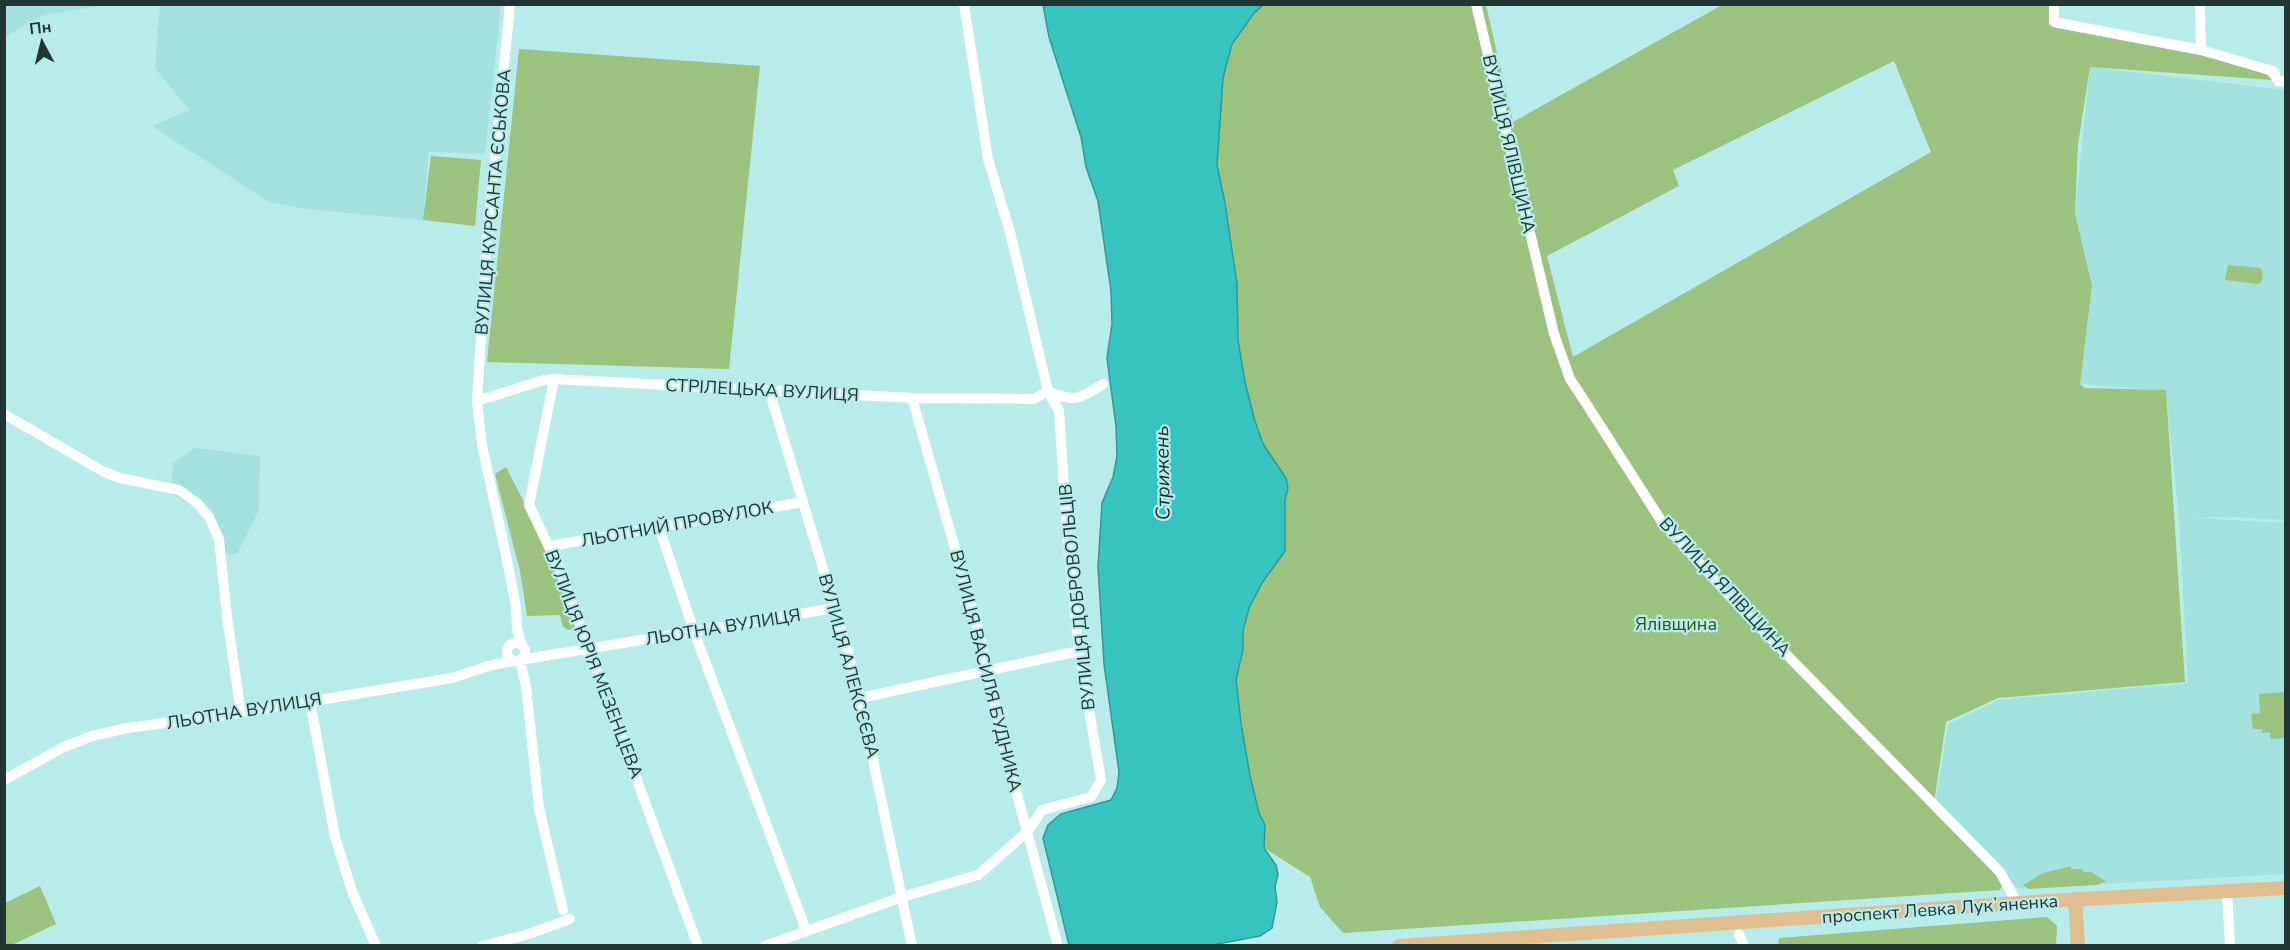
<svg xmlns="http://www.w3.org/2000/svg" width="2290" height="950" font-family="'Nunito Sans',sans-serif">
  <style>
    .built { fill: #a3e2df }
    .green { fill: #9cc280; fill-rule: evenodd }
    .water { fill: #37c4c0; stroke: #309996; stroke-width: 1.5 }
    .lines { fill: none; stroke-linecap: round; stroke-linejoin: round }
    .minor { stroke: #fff; stroke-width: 10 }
    .major { stroke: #e0be8f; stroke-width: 14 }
    .labels { text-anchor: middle; stroke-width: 4.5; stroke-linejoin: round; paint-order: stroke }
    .street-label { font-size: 18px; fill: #203534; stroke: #b7ecea }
    .park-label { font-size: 18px; fill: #334f19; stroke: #b7ecea }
    .water-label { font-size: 20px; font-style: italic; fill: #182f2e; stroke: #b7ecea }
  </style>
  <rect width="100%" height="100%" fill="#b7ecea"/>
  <!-- built -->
  <path class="built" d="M5,4H105V5L45,15L5,36Z
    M160,5H501L485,154L430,152L429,148L423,220L307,209L269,202L152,126L190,110L155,69Z
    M2090,67L2285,90V520L2236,517L2194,518L2285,523V874L2019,889L1936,800L1948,724L1999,700L2188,683L2179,518L2166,391L2080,384L2092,286L2075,213Z
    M195,448L260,456L259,510L237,554H225L208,520L193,506L170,493L173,463Z"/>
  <!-- green -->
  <path class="green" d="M1263,5H1486L1513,122L1722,5H2056L2057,28L2227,60L2263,71L2272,80L2090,67L2078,144L2075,213L2092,286L2080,384L2085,388L2166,390L2185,682L1998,698L1946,722L1933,810L2004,881L2000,890L1343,933L1320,907L1310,877L1264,848L1265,825L1259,813L1250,776L1241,723L1236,680L1243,650V631L1249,608L1262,583L1285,551V500L1288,488L1286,478L1263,444L1254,418L1245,382L1238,340L1237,284L1225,203L1217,165L1223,78L1232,44L1254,13ZM1894,61L1931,152L1573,357L1547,256L1679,186L1673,170Z
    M519,49L760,66L729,369L487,362Z
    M431,156L481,160L475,226L423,220Z
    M2228,265L2261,268L2263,272L2262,282L2258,284L2225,280Z
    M506,467L548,549L575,627L569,630L563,627L560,615L527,616L520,571L495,474Z
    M2285,692V738L2271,739L2270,732L2262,733V729H2253L2251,714L2260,713L2259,694Z
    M2071,866V869H2083V872H2091L2106,881L2097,885L2029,889L2023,885L2043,873Z
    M40,886L56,924L12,945H5V903Z
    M2047,917L2057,926L2056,945H1778L1779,938Z"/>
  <!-- water -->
  <path class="water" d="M1043,5H1263L1254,13L1232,44L1223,78L1217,165L1225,203L1237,284L1238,340L1245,382L1254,418L1263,444L1286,478L1288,488L1285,500V551L1262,583L1249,608L1243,631V650L1236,680L1241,723L1250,776L1259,813L1265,825L1264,848L1276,865L1278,874L1275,887L1277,902L1272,928L1260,936L1212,945H1069L1043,838L1048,825L1061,814L1111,800L1117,788L1119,772L1104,664L1098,567L1102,503L1113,477L1117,456L1116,426L1107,358L1112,324L1111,291L1098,201L1086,167L1081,137L1049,37Z"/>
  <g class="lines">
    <!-- minor -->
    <path class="minor" d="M510,4L487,239L477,401L482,445L507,560L516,607L517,629L522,645
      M1476,4L1554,334L1570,379L1582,397L1662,522L1736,603L2000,872L2017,903
      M2054,4V22L2201,50L2273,71L2278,81L2286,82
      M2200,4L2201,50
      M554,379L529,505L559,568L698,946
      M769,390L848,651L860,698L912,946
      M912,398L980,636L1003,743L1058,946
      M477,401L544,380L554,379L912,398L1034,399L1048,391C1073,403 1080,399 1103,384
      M4,414L104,472L120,478L179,490L197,503L209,517L219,539L227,617L241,713
      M659,527L696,637L806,930
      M550,546L803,502
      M507 652a9 9 0 1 1 18 0a9 9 0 1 1-18 0Z
      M860,698L1079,651
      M310,701L335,837L353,894L376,946
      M4,780L64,747L92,736L128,728L241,713L452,678L492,665L515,661
      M2227,891L2230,946
      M563,910L539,808L526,686L520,660L835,608
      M1739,934L1744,946
      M482,946L526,935L570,919
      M765,946L902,897L978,875L1028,831L1042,810L1091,797L1101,780L1079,651L1068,548L1059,411L1048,391L1010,232L988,159L964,4"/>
    <!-- major -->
    <path class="major" d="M2075,899L2078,946
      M1399,946L2047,901L2286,888"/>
  </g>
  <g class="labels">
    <!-- street labels -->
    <g class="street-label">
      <text transform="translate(1509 144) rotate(77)" y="6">ВУЛИЦЯ ЯЛІВЩИНА</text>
      <text transform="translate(493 202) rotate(-85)" y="6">ВУЛИЦЯ КУРСАНТА ЄСЬКОВА</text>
      <text transform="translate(762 390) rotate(3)" y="6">СТРІЛЕЦЬКА ВУЛИЦЯ</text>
      <text transform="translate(677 524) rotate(-10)" y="6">ЛЬОТНИЙ ПРОВУЛОК</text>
      <text transform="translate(1725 587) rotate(47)" y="6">ВУЛИЦЯ ЯЛІВЩИНА</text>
      <text transform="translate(1077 597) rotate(-96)" y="6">ВУЛИЦЯ ДОБРОВОЛЬЦІВ</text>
      <text transform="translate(723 627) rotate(-9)" y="6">ЛЬОТНА ВУЛИЦЯ</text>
      <text transform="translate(594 664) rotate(69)" y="6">ВУЛИЦЯ ЮРІЯ МЕЗЕНЦЕВА</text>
      <text transform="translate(849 666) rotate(75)" y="6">ВУЛИЦЯ АЛЕКСЄЄВА</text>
      <text transform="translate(986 671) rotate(76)" y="6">ВУЛИЦЯ ВАСИЛЯ БУДНИКА</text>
      <text transform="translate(244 711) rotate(-9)" y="6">ЛЬОТНА ВУЛИЦЯ</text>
      <text transform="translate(1940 909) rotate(-4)" y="6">проспект Левка Лукʼяненка</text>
    </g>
    <!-- park labels -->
    <g class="park-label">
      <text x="1676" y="630">Ялівщина</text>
    </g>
    <!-- water labels -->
    <g class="water-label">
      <text transform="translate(1162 473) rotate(-91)" y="7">Стрижень</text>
    </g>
  </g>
  <!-- border -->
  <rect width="2290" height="950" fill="none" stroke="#203534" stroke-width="12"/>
  <!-- north arrow -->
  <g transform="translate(42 42) rotate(353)" stroke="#b7ecea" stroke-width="4.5" paint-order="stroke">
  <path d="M0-4.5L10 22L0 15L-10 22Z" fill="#203534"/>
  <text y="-9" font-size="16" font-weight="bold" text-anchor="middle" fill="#203534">Пн</text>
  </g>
</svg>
